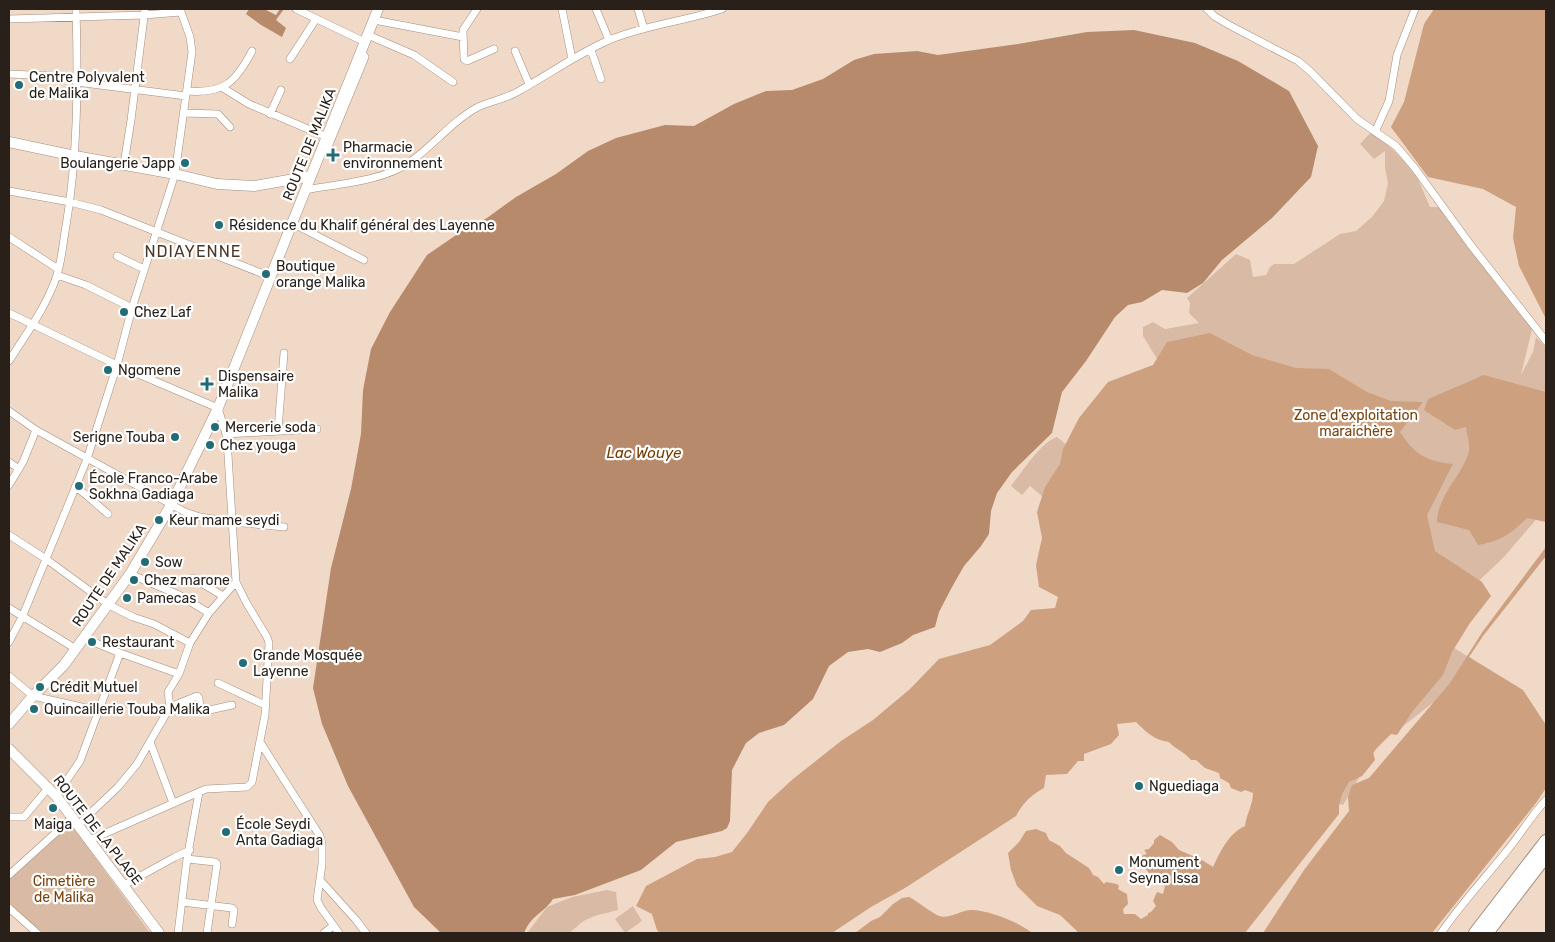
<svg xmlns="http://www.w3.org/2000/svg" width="1555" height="942" font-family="Rubik,sans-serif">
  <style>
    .green { fill: #d9bba5 }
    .forest { fill: #cda080 }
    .water { fill: #b68a6b }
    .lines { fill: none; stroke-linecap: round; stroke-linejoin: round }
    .street-casing { stroke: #a48d7e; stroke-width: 8 }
    .secondary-casing { stroke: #a48d7e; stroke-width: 11 }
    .highway-casing { stroke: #a48d7e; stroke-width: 14 }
    .street { stroke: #fff; stroke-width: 7 }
    .secondary { stroke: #fff; stroke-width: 10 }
    .highway { stroke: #fff; stroke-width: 12 }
    .poi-dot { fill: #226c75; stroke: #fff; stroke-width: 2 }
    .labels { text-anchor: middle; stroke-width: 4.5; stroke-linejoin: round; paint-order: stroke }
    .poi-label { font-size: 14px; fill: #29201a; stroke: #fff; text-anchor: start }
    .street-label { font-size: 14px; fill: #29201a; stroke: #fff }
    .park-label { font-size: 14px; fill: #7a420d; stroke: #fff }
    .water-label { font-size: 15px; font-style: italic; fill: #733c03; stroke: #fff }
    .quarter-label { font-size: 16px; letter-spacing: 1px; fill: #4a372a; stroke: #fff }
  </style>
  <rect width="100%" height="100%" fill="#f1d9c8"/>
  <!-- green -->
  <path class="green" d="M1373,130L1403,160L1418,179L1430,207H1439L1459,229L1532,329L1521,375L1533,352L1536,337L1546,347V508L1504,557L1448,610L1443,641L1472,659L1453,687L1402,727L1391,724L1343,805L1332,801L1045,499L1030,486L1022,495L1011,486C1022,472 1040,443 1057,437L1084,459L1165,372L1143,336V327L1153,322L1165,329L1199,323L1189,313L1190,303L1187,298L1236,254L1250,260L1253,277L1266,275L1270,267L1274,264H1294L1340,234L1356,231L1372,217L1384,201L1388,183L1385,168V151L1374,159L1360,144Z
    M71,824L150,933H44L27,921L9,902V879Z
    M607,890L616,892L618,910C595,916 586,916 570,933H527L547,907L572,897Z
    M633,906L642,921L625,933L615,919Z"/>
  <!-- forest -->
  <path class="forest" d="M1434,9H1546V319L1519,266L1513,238L1516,207L1483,189L1428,177L1391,127L1404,102L1424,24Z
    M1210,333L1252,355L1296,368L1329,369L1367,392L1391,401L1423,402L1400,432C1415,455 1426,461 1453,464L1427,515L1435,551L1482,582L1491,596L1470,623L1452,652L1443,675L1412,712L1397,735L1391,734L1373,752L1375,760L1362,776L1349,782L1342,794L1339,806V814L1245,933H1079L1060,915L1037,906L1017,886L1011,870L1008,853L1019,842L1026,831L1036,829L1046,833L1049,840L1060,846L1066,853L1089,868L1093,875L1098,877L1104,884L1106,882L1117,884L1119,886L1118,889L1127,894L1128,904L1123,909L1124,914H1135L1141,919L1148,915V913L1151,912L1156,906L1153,901L1157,892L1163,894L1165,886L1157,881L1152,880L1150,874L1140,862L1143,855L1147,854L1144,850L1149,849L1154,843V840L1160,835L1172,842L1179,850L1202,860L1213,867C1220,852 1229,833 1245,826C1246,815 1253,805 1253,793L1245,790L1241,792L1231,788L1229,783L1220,778L1219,773L1205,768L1196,760H1191C1184,751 1176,750 1169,742C1154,740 1146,732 1136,722L1117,724L1119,735L1111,744L1084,754V761H1078L1067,774L1046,775L1044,788C1031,795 1023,803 1016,816L905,888L871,907L832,933H660L657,930L652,914L636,906L646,886L697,859L715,857L732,852L747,833L768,802L793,779L841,741L873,720L910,689L939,659L990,645L1023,621L1031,610L1055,608L1058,597L1039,587L1036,565L1042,538L1037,512L1045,487L1060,464L1063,449L1079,418L1108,382L1153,365L1167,342Z
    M1484,375L1546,392V522L1527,518C1509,535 1503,540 1478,545L1469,530L1437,522C1438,495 1459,479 1468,455C1471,447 1467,435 1466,427L1455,430L1424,410L1428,399Z
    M1546,547V556L1483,636L1469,657L1523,690L1546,725V788L1536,803L1432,933H1263L1304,870L1349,811L1348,797L1352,785L1369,778L1450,683L1483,631Z
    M909,897C917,901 932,913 939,916C950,919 959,911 970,910C986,909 1019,922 1032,933H855L871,921L880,917L893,904L902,898Z"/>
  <!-- water -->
  <path class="water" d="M249,9H264L276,15L280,9H284L276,20L286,28L282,37L261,25L246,14Z
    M1134,30L1195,43L1238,61L1289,91L1318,146L1311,177L1272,218L1222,260L1203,283L1187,293L1162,290L1142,302L1128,305L1115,317L1086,361L1062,392L1052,433L1012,472L997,493L991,511L989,534L981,546L964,566L952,587L939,612L935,627L913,635L902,643L880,652L868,649L848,652L829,666L813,699L784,725L759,733L746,743L732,770L730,821L727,828L722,831L676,842L641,870L575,895L553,899C543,914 532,914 524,933H441L414,907L348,786L322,724L313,688L331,568L351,489L361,434L363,390L371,349L390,312L427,255L462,231L487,218L516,197L556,174L588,151L616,138L665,125L694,126L734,104L766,91L792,90L823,79L854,60L874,54L917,51L938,55L1018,44L1087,32Z"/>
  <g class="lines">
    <defs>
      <path id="street" d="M296,9L365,42
        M477,9L463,30L464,59L467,61L494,49
        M562,9L572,59
        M596,9L609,40
        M638,9L644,29
        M1207,9L1214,16L1229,25L1298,61L1311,72L1357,119L1396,146L1414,167L1470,244L1546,341
        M9,19L144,15L181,12
        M374,20L463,37
        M368,35L414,55L453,82
        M591,50L601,79
        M515,51L529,84
        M290,59L316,19
        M9,74L76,77
        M76,82L186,96
        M223,88L249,104L327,137
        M187,91C224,94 236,82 252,51
        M184,113L218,114L230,127
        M270,114L281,90
        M1375,132L1389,101L1397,55L1415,9
        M326,152L365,57L361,52
        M124,164L131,120L145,9
        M305,190C337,184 384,181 410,162C434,145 452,121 478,107C491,101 505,99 517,92C548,75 577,54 609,40C645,25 685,21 722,9
        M9,191L70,202L101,210L271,277
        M292,223L364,260
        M9,237L58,269
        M117,256L144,269
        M57,275L86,285L132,308
        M9,313L117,365L218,408L226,434L228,455L236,582L247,604L267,637L269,643L265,715L252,782L247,787L206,789L199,792L187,859L178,933
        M9,361C26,334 47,306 57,275C62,259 63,242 66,226C78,155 78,81 76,9
        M9,411L36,430L185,512L200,517L233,522L284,527
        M278,430L284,353
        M226,434L317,429
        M9,462L19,469
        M9,485L23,462L36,430
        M75,487C87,494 97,505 108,514
        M9,535L46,559L109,605L133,617L154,624L190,643
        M130,574L179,595L209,613
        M193,578L223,596
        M9,608L76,649
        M84,638L120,653L179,674
        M9,642L23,615L87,459L117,365L132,308L175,174L192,52L190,37L180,9
        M9,676L33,696L99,711
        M218,683L265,705
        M170,707L168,692L179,674L190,643L209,613L236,582
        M150,742L173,803
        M260,742L320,836L322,844V864L317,900L321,908L339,933
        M56,796L80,761L120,653
        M9,817H24L49,787
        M78,825L118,787L137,764L170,707L197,696L199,698L200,709L205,711L232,705
        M90,840L199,792
        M187,859L215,862L217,864L207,933
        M9,875L72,818
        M321,881L356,920L366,933
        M124,885L175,857L190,850
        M182,902L232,908L234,910L232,924
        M9,908L37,933
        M324,933L333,926
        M1441,933C1461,904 1484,879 1506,852C1520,835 1531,816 1546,800"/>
      <path id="secondary" d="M9,142L75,156L175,174L217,184L254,186L311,176
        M9,724L33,696L64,665L130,574L171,505L218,408L378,9
        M9,749L56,796L159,933"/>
      <path id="highway" d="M1475,933L1546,841
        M1487,933L1546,856"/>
    </defs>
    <!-- street casing -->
    <use href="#street" class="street-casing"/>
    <!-- secondary casing -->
    <use href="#secondary" class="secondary-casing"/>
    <!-- highway casing -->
    <use href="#highway" class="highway-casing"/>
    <!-- street -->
    <use href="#street" class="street"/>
    <!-- secondary -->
    <use href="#secondary" class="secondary"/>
    <!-- highway -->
    <use href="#highway" class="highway"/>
  </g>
  <!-- markers -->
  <g class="poi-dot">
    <circle cx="19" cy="85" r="5"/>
    <path d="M330.5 147.5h5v5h5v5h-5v5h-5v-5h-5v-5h5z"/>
    <circle cx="185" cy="163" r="5"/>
    <circle cx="219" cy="225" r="5"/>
    <circle cx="266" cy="274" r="5"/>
    <circle cx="124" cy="312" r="5"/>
    <circle cx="108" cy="370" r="5"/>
    <path d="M204.5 376.5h5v5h5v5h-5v5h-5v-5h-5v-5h5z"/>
    <circle cx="215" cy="427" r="5"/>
    <circle cx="175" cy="437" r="5"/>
    <circle cx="210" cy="445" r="5"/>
    <circle cx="79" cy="486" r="5"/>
    <circle cx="159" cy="520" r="5"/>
    <circle cx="145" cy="562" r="5"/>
    <circle cx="134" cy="580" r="5"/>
    <circle cx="127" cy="598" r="5"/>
    <circle cx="92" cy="642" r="5"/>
    <circle cx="243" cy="663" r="5"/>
    <circle cx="40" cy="687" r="5"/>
    <circle cx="34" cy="709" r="5"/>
    <circle cx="1139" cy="786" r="5"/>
    <circle cx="53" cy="808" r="5"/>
    <circle cx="226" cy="832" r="5"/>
    <circle cx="1119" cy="870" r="5"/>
  </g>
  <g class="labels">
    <!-- poi labels -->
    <g class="poi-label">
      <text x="29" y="82">Centre Polyvalent<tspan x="29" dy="16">de Malika</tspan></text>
      <text x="343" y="152">Pharmacie<tspan x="343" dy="16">environnement</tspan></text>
      <text x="175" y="168" text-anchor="end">Boulangerie Japp</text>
      <text x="229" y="230">Résidence du Khalif général des Layenne</text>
      <text x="276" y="271">Boutique<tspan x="276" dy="16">orange Malika</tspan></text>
      <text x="134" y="317">Chez Laf</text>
      <text x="118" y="375">Ngomene</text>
      <text x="218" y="381">Dispensaire<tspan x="218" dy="16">Malika</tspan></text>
      <text x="225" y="432">Mercerie soda</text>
      <text x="165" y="442" text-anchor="end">Serigne Touba</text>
      <text x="220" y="450">Chez youga</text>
      <text x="89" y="483">École Franco-Arabe<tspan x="89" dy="16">Sokhna Gadiaga</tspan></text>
      <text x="169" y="525">Keur mame seydi</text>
      <text x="155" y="567">Sow</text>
      <text x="144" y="585">Chez marone</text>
      <text x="137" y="603">Pamecas</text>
      <text x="102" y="647">Restaurant</text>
      <text x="253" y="660">Grande Mosquée<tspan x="253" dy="16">Layenne</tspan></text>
      <text x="50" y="692">Crédit Mutuel</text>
      <text x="44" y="714">Quincaillerie Touba Malika</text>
      <text x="1149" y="791">Nguediaga</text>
      <text x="53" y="829" text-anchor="middle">Maiga</text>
      <text x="236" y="829">École Seydi<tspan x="236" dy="16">Anta Gadiaga</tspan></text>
      <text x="1129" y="867">Monument<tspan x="1129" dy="16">Seyna Issa</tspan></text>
    </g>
    <!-- street labels -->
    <g class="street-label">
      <text transform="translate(309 144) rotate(-68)" y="5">ROUTE DE MALIKA</text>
      <text transform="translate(109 575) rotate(-56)" y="5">ROUTE DE MALIKA</text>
      <text transform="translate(98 830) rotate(52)" y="5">ROUTE DE LA PLAGE</text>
    </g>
    <!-- park labels -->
    <g class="park-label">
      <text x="1356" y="420">Zone d'exploitation<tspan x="1356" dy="16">maraichère</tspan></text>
      <text x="64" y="886">Cimetière<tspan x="64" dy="16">de Malika</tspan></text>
    </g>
    <!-- water labels -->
    <g class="water-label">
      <text x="644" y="458">Lac Wouye</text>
    </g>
    <!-- quarter labels -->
    <g class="quarter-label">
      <text x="193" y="257">NDIAYENNE</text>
    </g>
  </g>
  <!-- border -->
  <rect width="1555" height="942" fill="none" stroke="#29201a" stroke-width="20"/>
</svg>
